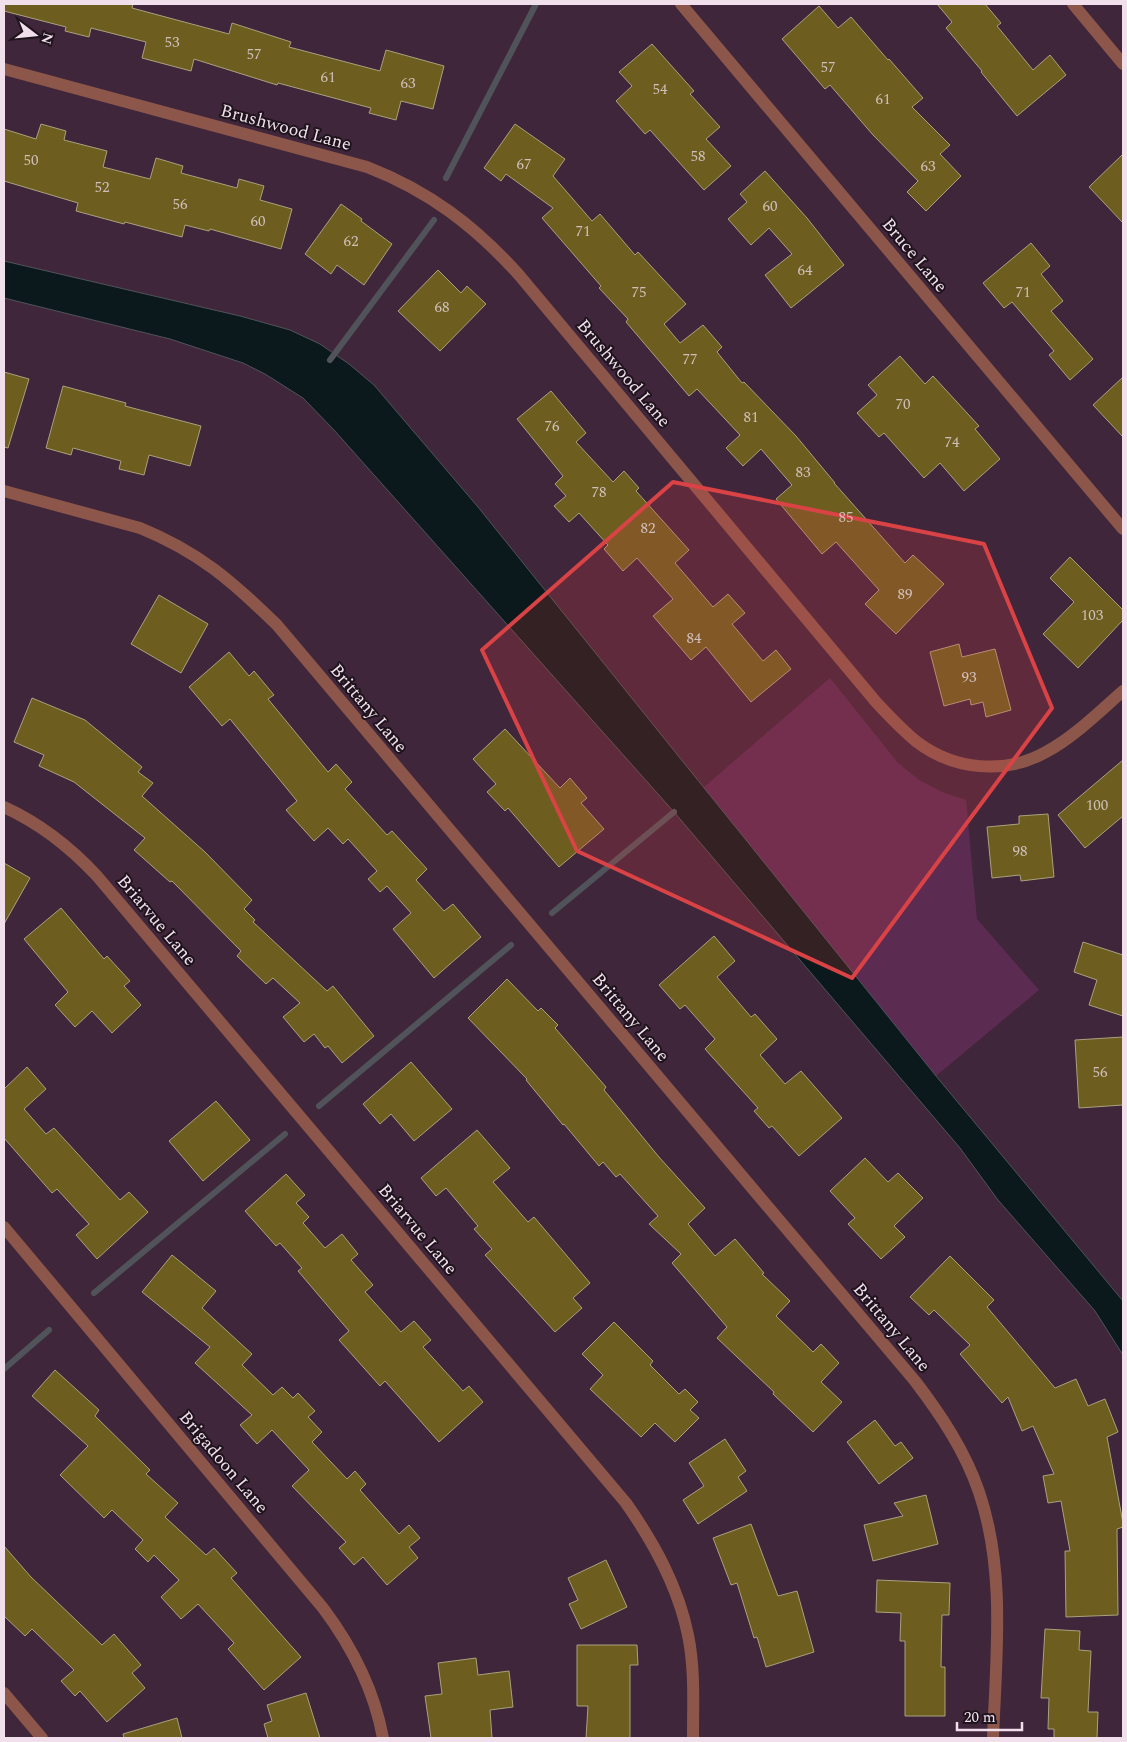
<svg xmlns="http://www.w3.org/2000/svg" width="1127" height="1742" font-family="Spectral,serif">
  <style>
    .green { fill: #5b2b52 }
    .water { fill: #0b191c; stroke: #50545a }
    .lines { fill: none; stroke-linecap: round; stroke-linejoin: round }
    .stream { stroke: #50545a; stroke-width: 6 }
    .building { fill: #6d5e20; stroke: #aaa17d }
    .street { stroke: #8c574a; stroke-width: 12 }
    .marked { fill: #da4345; fill-opacity: 0.2; stroke: #da4345; stroke-width: 4; stroke-linejoin: round }
    .labels { text-anchor: middle; stroke-width: 4; stroke-linejoin: round; paint-order: stroke }
    .number-label { font-size: 15px; fill: #d0bfb9 }
    .street-label { font-size: 18px; fill: #f1dfec; stroke: #1f141d }
  </style>
  <rect width="100%" height="100%" fill="#40263a"/>
  <!-- green -->
  <path class="green" d="M830,678L898,763L919,780L942,792L966,800L977,919L1039,990L936,1076L703,788Z"/>
  <!-- water -->
  <path class="water" d="M4,261L240,316L290,330L320,344L349,364L374,385L478,507L936,1076L1123,1301V1355L1095,1311L998,1200L960,1148L674,812L334,430L303,398L265,374L243,363L170,339L4,298Z"/>
  <g class="lines">
    <!-- stream -->
    <path class="stream" d="M446,178L536,4
      M330,360L434,220
      M552,913L674,812
      M319,1106L511,945
      M94,1293L285,1134
      M4,1369L49,1330"/>
  </g>
  <!-- building -->
  <path class="building" d="M4,4H133L132,8L229,34L232,23L291,42L289,47L380,71L386,50L444,66L433,109L401,101L396,120L369,113L371,108L278,83L277,85L194,59L191,71L142,58L146,42L91,28L89,37L65,31L66,27L4,11Z
    M937,4H985L1001,23L997,26L1033,70L1050,55L1066,75L1017,116L981,72L982,71L946,28L952,22Z
    M819,6L838,28L851,17L888,60L889,59L923,98L912,107L950,145L940,154L961,176L926,211L907,192L918,181L873,135L830,85L825,89L782,39Z
    M652,44L694,91L690,94L720,127L706,139L731,166L704,190L650,130L645,134L616,101L632,86L619,72Z
    M41,124L66,131L64,140L107,151L103,167L150,179L156,158L183,166L181,173L237,188L239,179L264,186L260,200L292,209L281,249L210,229L209,231L185,225L182,237L125,222L124,224L76,211L78,203L4,181V129L36,139Z
    M515,124L565,159L553,176L592,221L600,214L635,255L638,252L686,304L664,324L680,343L703,325L722,347L717,352L742,383L744,382L796,436L835,483H834L905,563L913,555L944,584L896,634L865,604L879,590L836,542L822,554L776,499L792,485L761,449L743,466L726,448L740,435L697,389L689,396L626,322L628,319L599,288L601,286L542,218L553,208L506,174L501,181L484,168Z
    M1123,154V223L1089,187Z
    M765,171L807,218L844,265L791,308L765,275L792,254L769,228L751,245L728,219L747,202L740,194Z
    M341,204L362,219L361,221L392,244L364,285L337,265L331,274L305,254Z
    M1031,243L1050,266L1041,274L1063,301L1051,311L1093,359L1070,380L1049,355L1054,351L1012,302L1004,308L983,283Z
    M438,270L461,293L467,286L486,304L440,351L398,311Z
    M900,356L925,384L933,376L979,426L975,429L1000,459L964,491L940,463L924,478L884,433L879,437L857,413L877,395L868,385Z
    M4,372L29,379L8,448L4,447Z
    M1123,377V437L1093,405Z
    M63,386L126,403L125,406L201,426L190,466L149,455L144,475L119,469L121,461L73,448L71,455L46,448Z
    M551,391L586,433L576,442L613,482L624,471L639,488L636,491L689,550L675,563L713,607L728,594L745,613L732,624L763,661L776,650L791,669L751,702L706,647L691,660L653,616L673,599L637,558L623,571L604,549L608,545L579,513L569,522L554,506L566,496L555,484L563,476L517,419Z
    M1070,557L1123,610V620L1078,668L1043,634L1074,602L1050,578Z
    M159,595L208,624L181,673L131,644Z
    M959,644L962,657L995,649L1011,710L986,717L983,702L971,705L970,699L944,706L930,652Z
    M229,652L249,676L254,671L274,695L268,699L328,772L336,764L352,782L345,789L387,835L392,831L427,869L416,880L444,911L453,904L481,937L434,978L393,929L411,913L387,886L380,892L368,879L377,871L348,839L343,844L328,828L314,841L286,810L297,801L230,719L222,726L189,687Z
    M32,698L85,720L142,767L138,772L153,783L142,796L205,852L252,900L244,909L255,920L253,922L327,991L333,986L374,1036L342,1063L328,1046L325,1048L314,1034L304,1042L283,1017L300,1003L273,978L266,984L237,956L241,951L172,881L170,882L134,850L145,838L74,782L39,766L44,755L14,742Z
    M505,729L560,788L570,778L587,798L581,803L604,829L559,867L508,808L505,811L487,792L496,784L473,759Z
    M1123,760V816L1085,848L1058,815Z
    M1048,814L1054,877L1021,881L1020,875L992,878L987,827L1019,824V816Z
    M4,863L30,878L4,924Z
    M61,908L104,959L107,956L130,981L124,986L141,1005L112,1033L92,1011L75,1027L55,1005L68,992L24,939Z
    M714,936L735,961L717,977L751,1017L755,1014L777,1039L760,1055L785,1084L801,1071L842,1118L799,1156L772,1126L769,1128L754,1111L758,1108L705,1049L715,1039L685,1005L680,1009L659,985Z
    M1083,942L1123,955V1016L1089,1005L1097,980L1074,972Z
    M507,979L538,1011L541,1008L558,1025L555,1028L606,1087L604,1090L659,1157L705,1208L688,1224L715,1256L735,1239L764,1273L762,1274L790,1301L776,1316L813,1352L821,1344L839,1363L821,1382L842,1402L813,1432L773,1394L774,1392L717,1338L727,1327L672,1263L681,1254L649,1224L658,1216L620,1174L616,1177L603,1162L599,1166L564,1124L563,1125L526,1080L527,1079L468,1018Z
    M1123,1037V1105L1079,1108L1075,1040Z
    M411,1062L452,1109L414,1141L391,1114L380,1124L363,1104Z
    M27,1067L46,1089L24,1109L46,1134L54,1128L120,1200L129,1192L148,1212L97,1259L76,1235L89,1224L57,1189L52,1193L4,1138V1089Z
    M216,1101L250,1140L203,1181L169,1141Z
    M477,1130L510,1168L493,1182L528,1222L534,1217L590,1283L573,1298L582,1308L555,1332L485,1255L492,1249L474,1229L478,1226L446,1188L436,1196L421,1178Z
    M865,1158L888,1182L898,1173L923,1198L894,1226L905,1237L881,1259L848,1224L855,1218L830,1191Z
    M286,1174L305,1195L296,1203L309,1217L303,1223L325,1248L342,1234L358,1254L351,1260L373,1285L365,1292L401,1332L414,1321L431,1340L423,1347L463,1391L469,1386L483,1402L439,1442L385,1381L380,1386L339,1340L349,1331L298,1271L302,1268L280,1243L276,1246L245,1211Z
    M172,1255L216,1291L202,1308L252,1354L242,1365L273,1395L282,1387L293,1398L298,1393L315,1411L308,1417L322,1432L312,1442L347,1479L355,1471L366,1484L360,1490L399,1534L409,1525L420,1538L409,1547L418,1558L387,1585L363,1557L354,1565L339,1548L346,1542L292,1486L309,1470L272,1430L257,1444L240,1425L252,1415L195,1363L210,1347L142,1292Z
    M950,1256L994,1300L987,1307L1055,1388L1076,1379L1088,1406L1105,1399L1118,1432L1107,1437L1123,1523V1527L1117,1529L1118,1615L1066,1617L1065,1551H1070L1061,1501L1048,1503L1043,1476L1054,1474L1033,1426L1022,1431L1008,1397L1002,1403L960,1354L970,1345L934,1310L929,1315L910,1297Z
    M614,1322L653,1361L650,1365L679,1394L685,1389L698,1402L690,1410L699,1418L675,1442L655,1423L641,1437L590,1389L603,1375L582,1354Z
    M55,1370L99,1410L95,1416L150,1470L146,1474L178,1503L165,1517L206,1555L214,1548L237,1573L231,1578L301,1657L264,1690L228,1649L234,1643L198,1604L181,1619L161,1597L179,1580L154,1555L148,1562L135,1549L143,1540L112,1510L104,1518L60,1475L88,1446L32,1396Z
    M875,1420L895,1446L901,1442L913,1458L879,1484L847,1442Z
    M725,1439L746,1471L738,1477L747,1491L698,1524L683,1500L704,1486L689,1463Z
    M926,1495L938,1544L873,1561L864,1525L903,1516L894,1503Z
    M751,1524L778,1596L797,1591L814,1652L766,1667L757,1637L754,1638L737,1583L731,1585L713,1538Z
    M4,1546L31,1577L102,1645L114,1634L141,1665L132,1673L145,1688L107,1722L80,1691L75,1696L61,1681L74,1670L32,1629L25,1636L4,1616Z
    M606,1560L627,1607L581,1629L569,1604L578,1600L568,1578Z
    M877,1580L950,1583L949,1615H942L941,1667H945V1716H905V1641H900L901,1613L876,1612Z
    M1045,1629L1080,1631L1079,1650L1091,1651L1088,1712H1098L1097,1738H1054V1729H1048L1049,1698H1041Z
    M577,1645H637L638,1665H630V1738H586L588,1706H577Z
    M476,1658L478,1675L509,1671L513,1707L490,1710L492,1738H431L425,1696L442,1694L438,1663Z
    M306,1693L320,1738H268L264,1724L272,1721L267,1705Z
    M177,1718L182,1738H124L123,1734Z"/>
  <g class="lines">
    <!-- street -->
    <path class="street" d="M681,4L1123,529
      M1073,4L1123,64
      M4,69L367,167C429,191 475,226 519,275L876,702C889,716 902,730 917,742C954,770 1005,775 1046,752C1074,737 1099,712 1123,691
      M4,491L140,528C199,552 232,581 277,625L915,1381C941,1415 965,1451 979,1492C1006,1571 996,1657 993,1738
      M4,807C39,823 71,848 97,876L626,1503C654,1543 678,1586 688,1635C695,1669 693,1704 693,1738
      M4,1227L323,1608C353,1648 374,1689 383,1738
      M4,1693L42,1738"/>
  </g>
  <!-- marked area -->
  <path class="marked" d="M673,482L984,544L1052,708L852,978L577,851L482,650Z"/>
  <g class="labels">
    <!-- number labels -->
    <g class="number-label">
      <text x="172" y="47">53</text>
      <text x="254" y="59">57</text>
      <text x="828" y="72">57</text>
      <text x="328" y="82">61</text>
      <text x="408" y="88">63</text>
      <text x="660" y="94">54</text>
      <text x="883" y="104">61</text>
      <text x="698" y="161">58</text>
      <text x="31" y="165">50</text>
      <text x="524" y="169">67</text>
      <text x="928" y="171">63</text>
      <text x="102" y="192">52</text>
      <text x="180" y="209">56</text>
      <text x="770" y="211">60</text>
      <text x="258" y="226">60</text>
      <text x="583" y="236">71</text>
      <text x="351" y="246">62</text>
      <text x="805" y="275">64</text>
      <text x="639" y="297">75</text>
      <text x="1023" y="297">71</text>
      <text x="442" y="312">68</text>
      <text x="690" y="364">77</text>
      <text x="903" y="409">70</text>
      <text x="751" y="422">81</text>
      <text x="552" y="431">76</text>
      <text x="952" y="447">74</text>
      <text x="803" y="477">83</text>
      <text x="599" y="497">78</text>
      <text x="846" y="522">85</text>
      <text x="648" y="533">82</text>
      <text x="905" y="599">89</text>
      <text x="1092" y="620">103</text>
      <text x="694" y="643">84</text>
      <text x="969" y="682">93</text>
      <text x="1097" y="810">100</text>
      <text x="1020" y="856">98</text>
      <text x="1100" y="1077">56</text>
    </g>
    <!-- street labels -->
    <g class="street-label">
      <text transform="translate(286 127) rotate(15)" y="6">Brushwood Lane</text>
      <text transform="translate(915 255) rotate(50)" y="6">Bruce Lane</text>
      <text transform="translate(624 373) rotate(50)" y="6">Brushwood Lane</text>
      <text transform="translate(369 708) rotate(50)" y="6">Brittany Lane</text>
      <text transform="translate(157 920) rotate(50)" y="6">Briarvue Lane</text>
      <text transform="translate(631 1017) rotate(50)" y="6">Brittany Lane</text>
      <text transform="translate(418 1229) rotate(50)" y="6">Briarvue Lane</text>
      <text transform="translate(892 1327) rotate(50)" y="6">Brittany Lane</text>
      <text transform="translate(224 1462) rotate(50)" y="6">Brigadoon Lane</text>
    </g>
  </g>
  <!-- border -->
  <rect width="1127" height="1742" fill="none" stroke="#f1dfec" stroke-width="10"/>
  <!-- north arrow -->
  <g transform="translate(35 35) rotate(106)" stroke="#1f141d" stroke-width="4" paint-order="stroke">
  <path d="M0-4L9 19L0 12L-9 19Z" fill="#f1dfec"/>
  <text y="-8" font-size="14" font-weight="bold" text-anchor="middle" fill="#f1dfec">N</text>
  </g>
  <!-- scale -->
  <path d="M957 1722v8h65v-8" fill="none" stroke="#f1dfec" stroke-width="2.5"/>
  <text x="964" y="1722" font-size="15" fill="#f1dfec" stroke="#1f141d" stroke-width="4" paint-order="stroke">20 m</text>
</svg>
